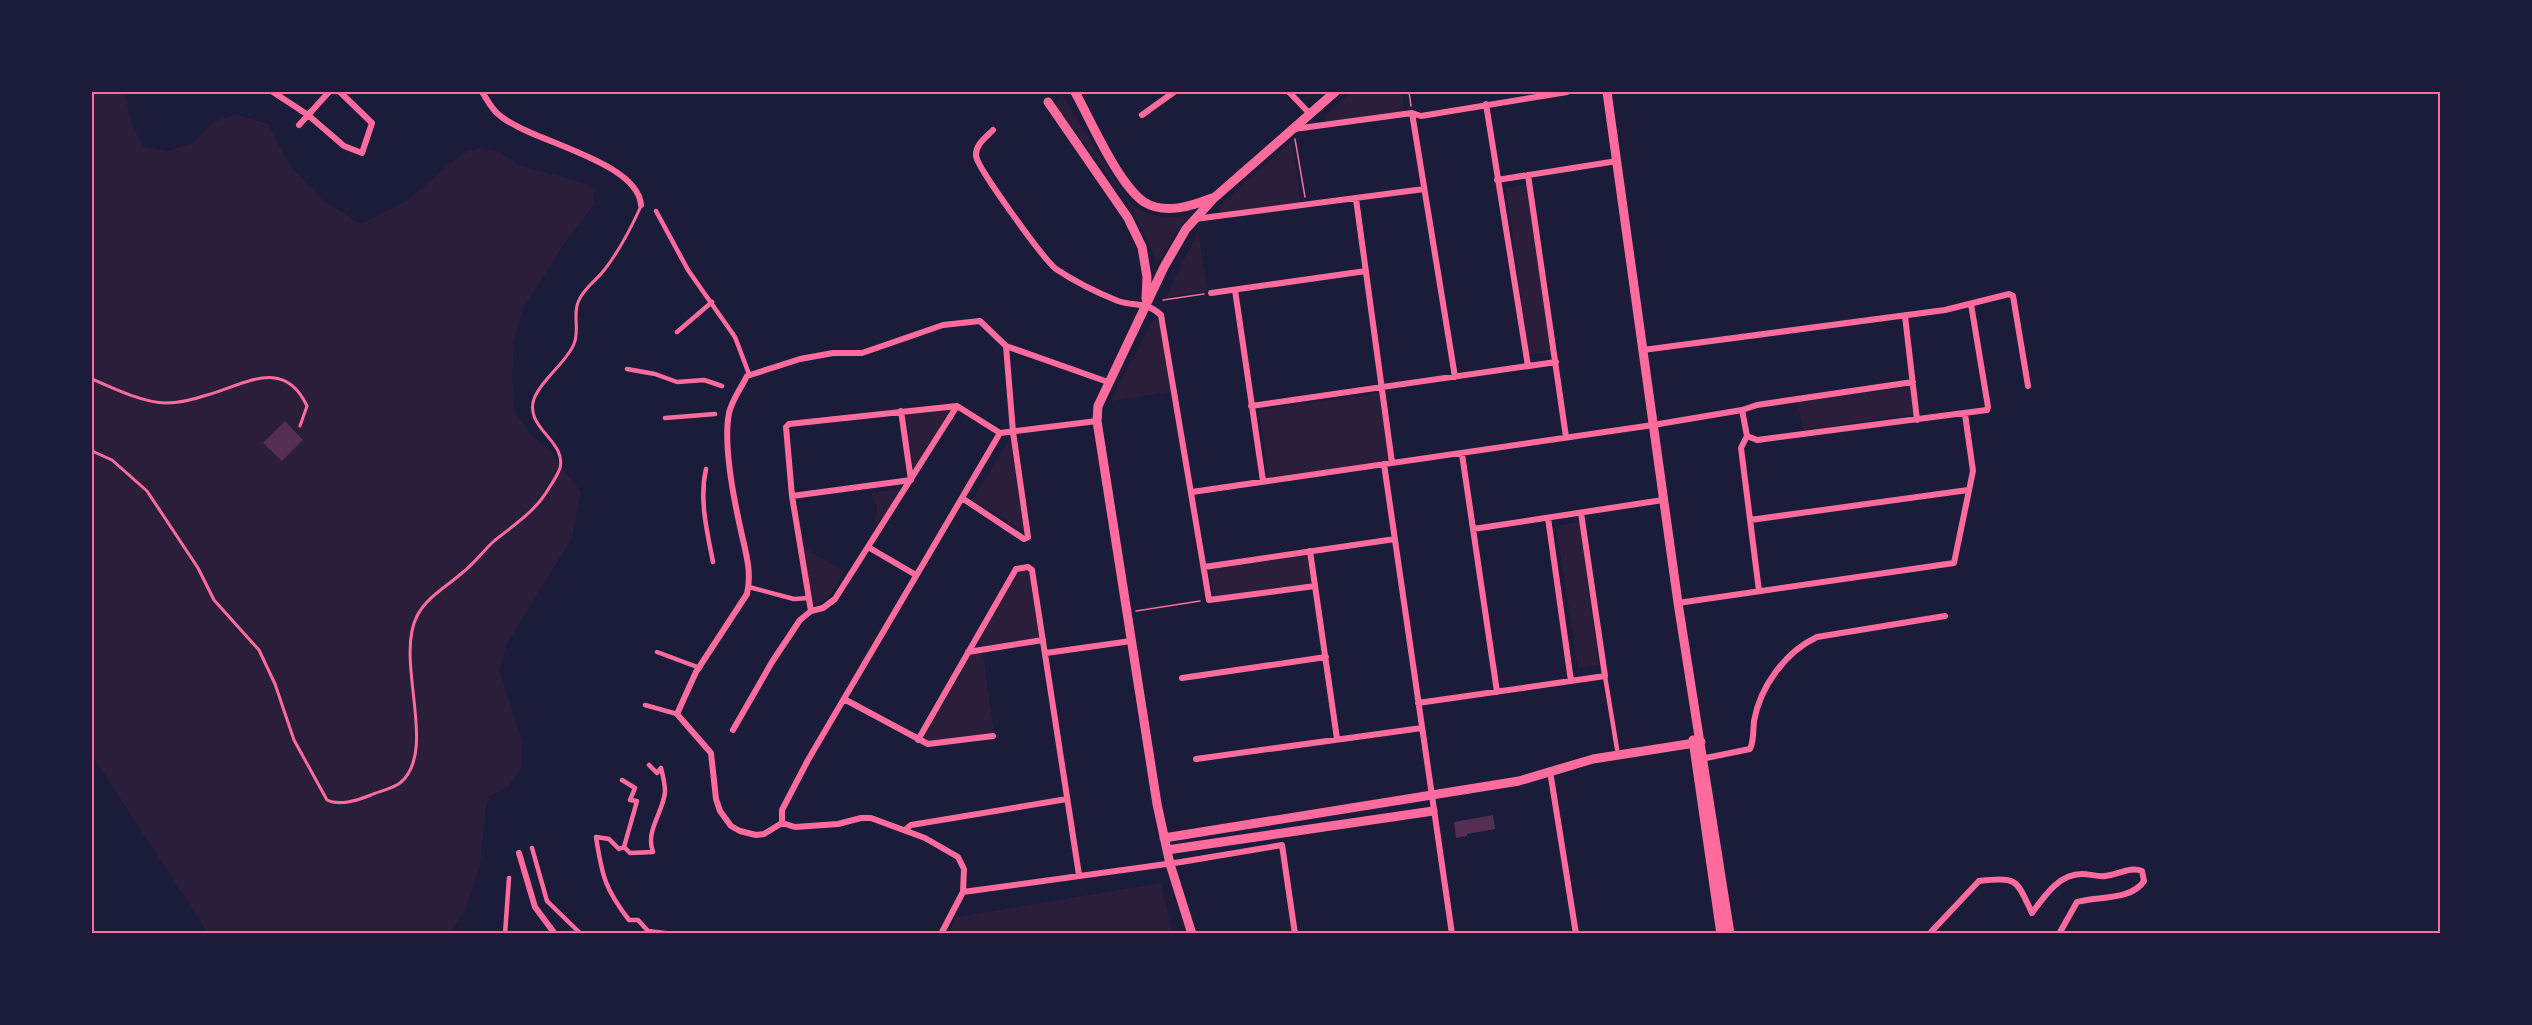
<svg xmlns="http://www.w3.org/2000/svg" width="2532" height="1025" font-family="'DM Sans',sans-serif">
  <style>
    .green { fill: #2a1e3b }
    .building { fill: #542f53 }
    .lines { fill: none; stroke-linecap: round; stroke-linejoin: round }
    .path { stroke: #ff6b9d; stroke-width: 1.5 }
    .service { stroke: #ff6b9d; stroke-width: 3 }
    .pedestrian { stroke: #ff6b9d; stroke-width: 4.5 }
    .minor { stroke: #ff6b9d; stroke-width: 6 }
    .secondary { stroke: #ff6b9d; stroke-width: 9 }
    .neatline { fill: none; stroke: #ff6b9d; stroke-width: 2 }
  </style>
  <rect width="100%" height="100%" fill="#1b1b3a"/>
  <!-- green -->
  <path class="green" d="M92,92H124L132,123L144,147L169,151L192,143L212,123L235,114L268,124L290,165L322,200L361,224L406,201L462,154L480,147L500,152L520,166L588,184L594,192V205L564,244L523,309L514,341L512,379L515,411L530,434L550,451L581,492L572,538L507,644L499,669L522,740V767L509,786L490,796L486,806L480,866L465,911L450,934L208,933L97,763L92,758Z
    M1351,92H1402L1404,111L1327,122L1324,116Z
    M1062,95L1131,204C1149,218 1169,220 1191,214L1175,234L1157,265C1138,204 1092,156 1054,105Z
    M1292,141L1301,204L1220,213L1218,207Z
    M1529,184L1552,352L1529,355L1506,188Z
    M1198,231L1208,292L1166,297Z
    M1155,316L1160,323L1171,392L1111,401Z
    M1910,387L1913,415L1804,430L1797,402Z
    M1380,393L1389,462L1269,479L1259,410Z
    M952,408L914,471L906,415Z
    M1010,439L1023,530L972,500Z
    M900,489L898,494L874,528L877,507L871,493Z
    M1579,522L1599,665L1578,668L1556,526Z
    M803,547L844,571C836,586 831,600 814,604Z
    M1308,556L1312,583L1213,597L1209,568Z
    M1021,569L1029,572L1040,639L982,647L979,640Z
    M983,653L994,734L930,742L923,738L971,655Z
    M1161,883L1172,933H949L956,917Z"/>
  <!-- building -->
  <path class="building" d="M285,421L303,440L282,461L263,443Z
    M1493,815L1495,829L1467,834V836L1456,838L1454,822Z"/>
  <g class="lines">
    <!-- path -->
    <path class="path" d="M1409,92L1411,106
      M1295,139L1305,197
      M1163,300L1204,294
      M1136,611L1200,601"/>
    <!-- service -->
    <path class="service" d="M92,379C112,388 144,403 166,403C179,403 195,399 207,395C244,385 284,356 307,406L300,426
      M92,451L112,460L147,491L198,568L214,600L259,650L275,684L294,740L327,800C339,806 359,800 371,795C380,791 392,789 400,783C439,751 394,661 417,616C427,597 446,587 462,573C474,564 483,551 494,541C514,525 536,511 549,488C553,482 558,474 560,468C567,441 524,428 534,399C541,380 566,363 574,344C580,330 572,313 579,300C585,287 597,280 605,269C619,251 632,226 641,206"/>
    <!-- pedestrian -->
    <path class="pedestrian" d="M656,211L688,270L735,337L749,374
      M677,332L712,302
      M627,369L655,374L677,382L704,380L722,386
      M665,418L715,414
      M706,469C699,500 707,531 713,562
      M749,587L794,599L809,598
      M657,652L700,668
      M1605,676L1617,749
      M645,705L677,714
      M649,765L657,773L661,768C663,776 665,783 665,792C663,813 645,831 653,852L630,853L624,847L619,849L609,839L596,837C602,876 605,889 629,920H638L648,931L673,934
      M622,780L635,788L630,800L637,801L624,847
      M532,848L547,901L581,934
      M505,934L509,878"/>
    <!-- minor -->
    <path class="minor" d="M273,92L308,115L344,146L362,153L372,123L340,92
      M482,92C487,99 491,108 498,114C527,141 638,160 641,205
      M1289,92L1310,114
      M1486,104L1528,366
      M1412,113L1455,377
      M1142,115L1174,92
      M299,125L329,92
      M1294,129L1412,113L1421,116L1567,92
      M993,130C986,137 975,145 976,156C978,169 1045,261 1056,269C1074,281 1098,293 1118,301C1135,307 1146,301 1161,315L1209,600L1315,586
      M1528,175L1566,437
      M1497,180L1617,161
      M1356,199L1392,463
      M1195,219L1424,189
      M1235,290L1263,481
      M1211,293L1366,271
      M1905,316L1917,420
      M1643,350L1945,310L2009,294L2013,296L2028,386
      M1251,406L1556,362
      M1742,410L1747,436L1757,440L1987,410L1988,407L1971,304
      M1747,436L1741,448L1759,591
      M1462,454L1497,692
      M1384,464L1452,934
      M1192,492L1653,425L1742,410L1757,405L1913,382
      M792,496L911,480L901,411
      M962,498L1024,539L1028,537L1013,432L1006,346
      M1548,518L1571,681
      M1750,520L1968,490
      M1473,529L1663,500
      M868,547L916,575
      M1310,551L1337,739
      M1204,567L1395,539
      M1678,603L1954,563L1973,471L1965,414
      M811,611L792,496L786,427L789,424L957,406L1000,433
      M968,652L1043,640
      M1046,653L1131,641
      M1182,678L1326,657
      M844,699L928,744L993,736
      M1418,703L1605,676L1581,513
      M733,730L772,662L800,620L811,611L823,608L835,599L957,406
      M918,740L1016,569L1028,567L1032,570L1079,875
      M1196,759L1422,728
      M1701,759L1750,749C1754,741 1753,731 1754,721C1760,687 1785,652 1817,637L1945,616
      M1550,771L1576,934
      M782,823L764,834L756,835L740,831L731,826L720,811L716,799L711,753L677,714L696,672L747,594C752,572 746,554 741,531C734,500 723,444 729,413C732,400 741,388 747,376L800,359L833,353H862L943,325L980,321L1006,346L1108,382
      M782,823V810L808,760L1000,433L1097,421
      M782,823L795,827L838,824L861,818H871L925,838L958,857L964,869L963,892L941,934
      M905,830L911,825L1067,799
      M519,853L535,907L555,934
      M963,892L1181,862L1282,845L1295,934
      M1931,932L1979,881C2018,877 2016,879 2032,913C2044,897 2058,874 2082,874C2090,874 2098,877 2105,876C2118,875 2130,866 2142,871L2144,881C2131,901 2097,896 2077,902L2059,934"/>
    <!-- secondary -->
    <path class="secondary" d="M1075,92C1091,121 1118,184 1144,202C1165,215 1192,206 1212,198
      M1607,92L1678,603L1730,934
      M1048,102L1128,218L1142,247L1147,277L1146,299
      M1693,740L1721,934
      M1164,838L1519,781L1593,759L1701,742
      M1167,850L1433,811
      M1192,934L1170,864L1157,804L1097,421L1098,406L1164,267L1186,229L1214,198L1335,92"/>
  </g>
  <!-- border -->
  <rect width="2532" height="1025" fill="none" stroke="#1b1b3a" stroke-width="186"/>
  <rect x="93" y="93" width="2346" height="839" class="neatline"/>
</svg>
